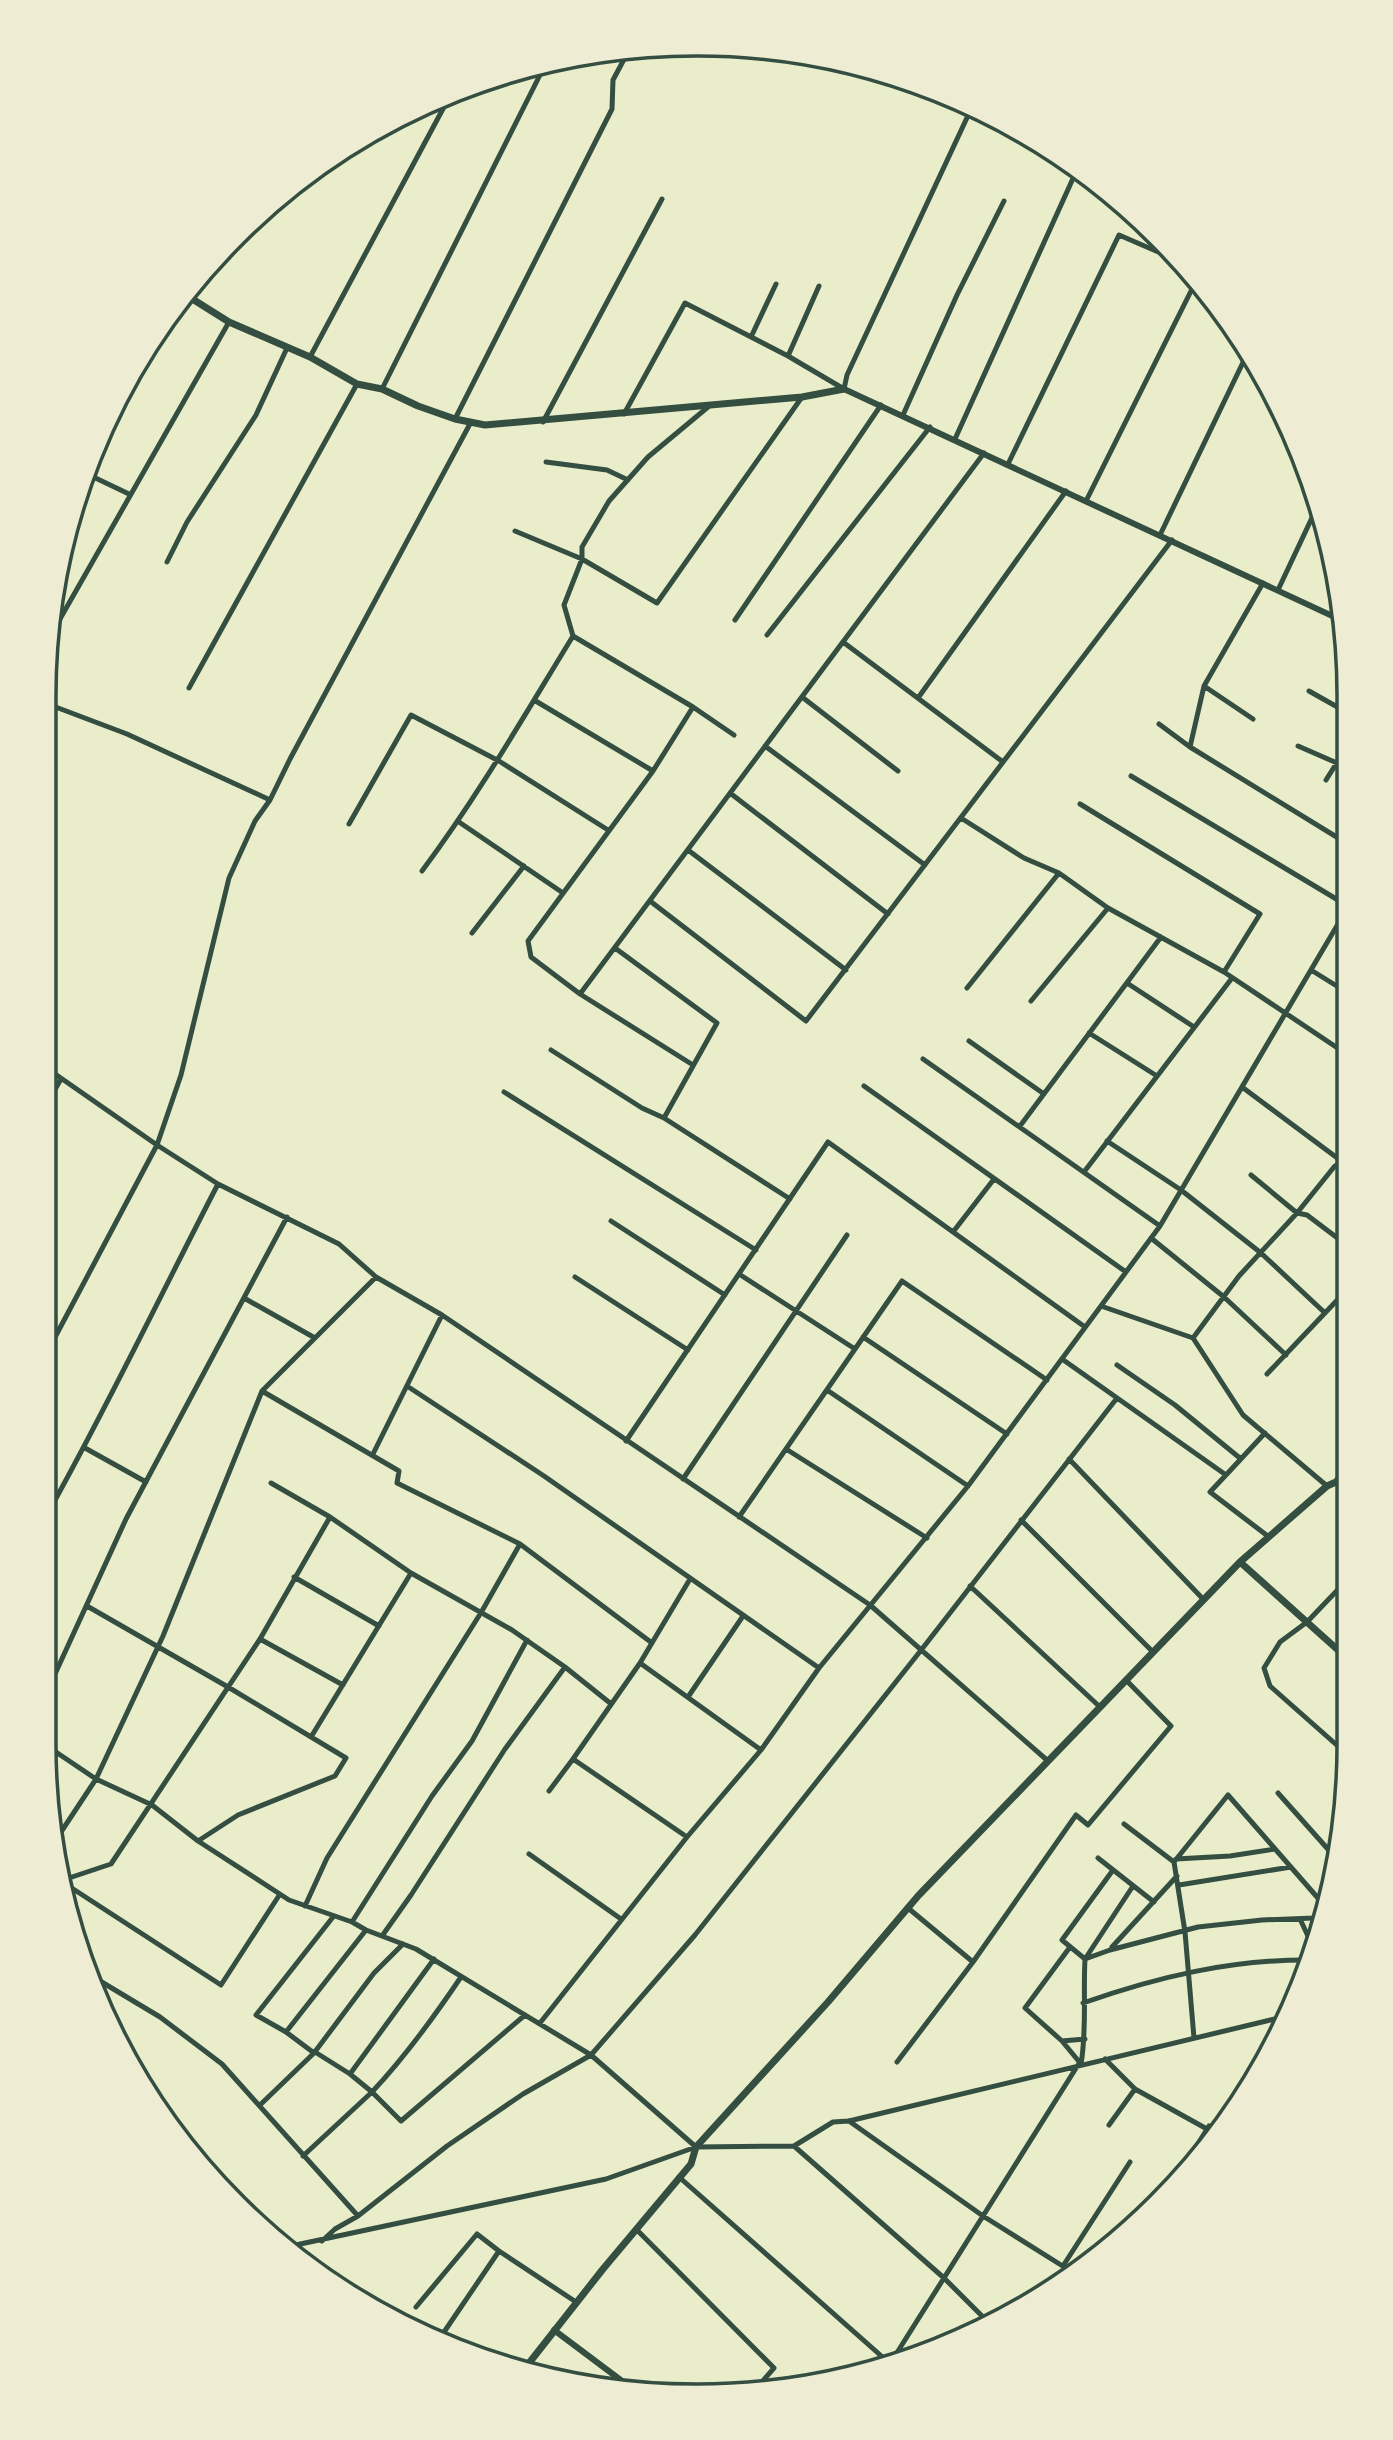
<svg xmlns="http://www.w3.org/2000/svg" width="1393" height="2440" font-family="'IBM Plex Sans',sans-serif">
  <style>
    .lines { fill: none; stroke-linecap: round; stroke-linejoin: round }
    .minor { stroke: #344e41; stroke-width: 5 }
    .tertiary { stroke: #344e41; stroke-width: 6 }
    .secondary { stroke: #344e41; stroke-width: 7 }
    .rim { fill: none; stroke: #344e41; stroke-width: 3.5 }
  </style>
  <rect width="100%" height="100%" fill="#e9edc9"/>
  <g class="lines">
    <!-- minor -->
    <path class="minor" d="M751,337L776,284
      M788,356L819,286
      M310,357L452,92
      M382,389L546,63
      M708,407L648,457L609,501L582,547V559L564,605L573,636L693,707L734,735
      M624,414L685,303L788,356L844,389L847,375L972,107
      M903,415L957,295L1004,201
      M455,419L612,109L613,80L629,50
      M543,422L662,199
      M955,439L1075,174
      M546,462L607,470L628,480
      M1008,464L1119,235L1177,260
      M85,473L129,494
      M1086,501L1195,283
      M515,531L582,559L657,603L802,397
      M1160,535L1248,352
      M167,562L187,522L256,415L287,348
      M1278,590L1318,505
      M735,620L881,405
      M767,635L930,427
      M48,640L229,322
      M843,642L1003,762
      M189,688L357,384
      M1309,691L1348,713
      M802,697L898,771
      M918,698L1066,491
      M534,700L653,771
      M45,703L127,734L270,800L290,759L471,422
      M1253,719L1204,686L1263,583
      M1159,724L1190,747L1348,844
      M765,746L925,865
      M1298,746L1337,763
      M1190,747L1204,686
      M1131,776L1348,906
      M1326,780L1348,745
      M730,793L888,914
      M1080,804L1260,914L1224,972
      M961,818L1024,858L1059,873
      M459,822L563,893
      M349,824L411,715L499,761L608,830
      M688,850L846,970
      M422,871C478,796 524,716 573,636
      M650,901L806,1021L1172,540
      M472,933L524,866
      M615,948L717,1023L664,1118
      M1311,970L1348,993
      M1127,983L1194,1027
      M967,988L1059,873L1108,908L1224,972L1348,1055
      M580,994L984,453
      M1031,1001L1108,908
      M1089,1033L1157,1076
      M969,1041L1044,1094
      M551,1050L642,1108L664,1118L790,1199
      M923,1059L1160,1226
      M693,1065L580,994L531,957L528,941L653,771L693,707
      M45,1067L157,1145L218,1184L339,1244L376,1277L442,1315L870,1605L1048,1761
      M864,1086L1126,1272
      M1242,1087L1348,1166
      M504,1092L756,1250
      M45,1107L61,1079
      M1020,1126L1161,937
      M1107,1141L1181,1190L1261,1253L1325,1313
      M1084,1172L1232,978
      M1251,1175L1297,1213L1307,1215L1348,1246
      M611,1221L725,1295
      M953,1232L994,1179
      M1151,1238L1224,1297L1286,1355
      M739,1274L855,1349
      M575,1277L688,1350
      M244,1298L315,1338
      M1101,1306L1193,1338L1243,1415L1327,1486
      M863,1337L1007,1434
      M1193,1338L1239,1276L1297,1213L1334,1167L1348,1156
      M44,1358L157,1145L181,1075L229,878L255,821L270,800
      M1062,1359L1226,1475L1265,1433
      M1117,1365L1175,1405L1241,1459
      M1267,1374L1343,1294L1348,1295
      M407,1386L544,1476L819,1668
      M827,1390L968,1486
      M262,1391L399,1471L397,1483L520,1544L652,1643
      M626,1441L828,1142L1085,1327
      M85,1448L146,1482
      M786,1449L927,1538
      M373,1454L442,1315
      M1069,1459L1204,1600
      M1226,1475L1210,1492L1269,1537
      M683,1479L847,1235
      M271,1483L330,1517L411,1573L311,1737
      M739,1517L902,1281L1047,1380
      M44,1520C106,1410 160,1296 218,1184
      M1021,1520L1153,1652
      M411,1573L512,1630L565,1667L610,1703
      M294,1577L379,1626
      M1348,1579L1307,1622L1280,1642L1264,1668L1270,1686L1348,1755
      M970,1586L1100,1707
      M87,1606L228,1687L346,1758L335,1776L238,1815L198,1841
      M260,1639L343,1685
      M640,1663L690,1579
      M688,1697L743,1616
      M44,1698L126,1519L287,1217
      M44,1744L96,1779L152,1805L198,1841L289,1900L352,1922L366,1930L416,1949L591,2055L696,2147
      M549,1791L573,1759
      M1278,1793L1334,1856
      M1124,1824L1174,1862L1185,1932L1194,2038
      M59,1835L96,1779L163,1636L262,1391L376,1277
      M687,1837L573,1759L640,1663L761,1750
      M529,1854L621,1919
      M1098,1858L1154,1902
      M1176,1859L1230,1856L1275,1849
      M1174,1862L1228,1795L1324,1905
      M1113,1870L1062,1940L1085,1959L1133,1886
      M66,1879L111,1864L260,1639L330,1517
      M67,1885L221,1985L280,1894
      M1179,1885L1291,1867
      M305,1906L327,1858L482,1611L520,1544
      M908,1908L973,1962
      M333,1917L256,2015L286,2032L366,1930
      M1300,1919L1315,1951
      M352,1922L432,1796L472,1741L527,1640
      M382,1936L411,1895L505,1749L565,1667
      M1070,1947L1025,2008L1062,2041L1085,2039
      M1112,1947L1177,1876
      M90,1975L160,2017L222,2064L358,2216
      M461,1977C434,2017 406,2056 372,2092L401,2121L525,2015
      M1083,2003C1157,1977 1232,1959 1312,1960
      M540,2023L687,1837L761,1750L819,1668L968,1486L1160,1226L1348,907
      M286,2032L314,2053L374,1973L403,1944
      M1062,2041L1081,2064
      M315,2052L350,2074L434,1959
      M1105,2059L1135,2089L1207,2129
      M897,2062L973,1962L1076,1815L1088,1825L1171,1726L1126,1680
      M1081,2064C1087,2030 1083,1994 1085,1959L1110,1950L1198,1927L1262,1920L1314,1918L1322,1916
      M260,2105L314,2053
      M1237,2105L1250,2084
      M849,2121L983,2216L1069,2270
      M1109,2125L1135,2089
      M794,2146L944,2278L987,2321
      M303,2156L372,2092L350,2074
      M679,2177L887,2361
      M1177,2177L1209,2126L1217,2131
      M636,2229L774,2368L754,2391
      M322,2241L335,2229L358,2216L447,2146L523,2094L591,2055L695,1935L922,1649L1117,1398
      M291,2246L606,2179L696,2147L794,2146L833,2122L849,2121L1283,2017
      M1063,2266L1130,2162
      M416,2307L477,2234L499,2251
      M442,2335L499,2251L576,2302
      M893,2359L1078,2065"/>
    <!-- tertiary -->
    <path class="tertiary" d="M844,389L1341,620
      M554,2330L626,2384"/>
    <!-- secondary -->
    <path class="secondary" d="M186,295L229,322L310,357L357,384L382,389L418,406L455,419L485,425L802,397L844,389
      M1240,1562L1348,1659
      M522,2372L603,2269L691,2164L696,2147L828,2002L918,1896L1240,1562L1327,1486L1336,1482L1348,1468"/>
  </g>
  <!-- crop -->
  <path d="M0 0H1393V2440H0ZM696 56H697A640 640 0 0 1 1337 696V1744A640 640 0 0 1 697 2384H696A640 640 0 0 1 56 1744V696A640 640 0 0 1 696 56Z" fill="#eeecd3" fill-rule="evenodd"/>
  <path class="rim" d="M696 56H697A640 640 0 0 1 1337 696V1744A640 640 0 0 1 697 2384H696A640 640 0 0 1 56 1744V696A640 640 0 0 1 696 56Z"/>
</svg>
